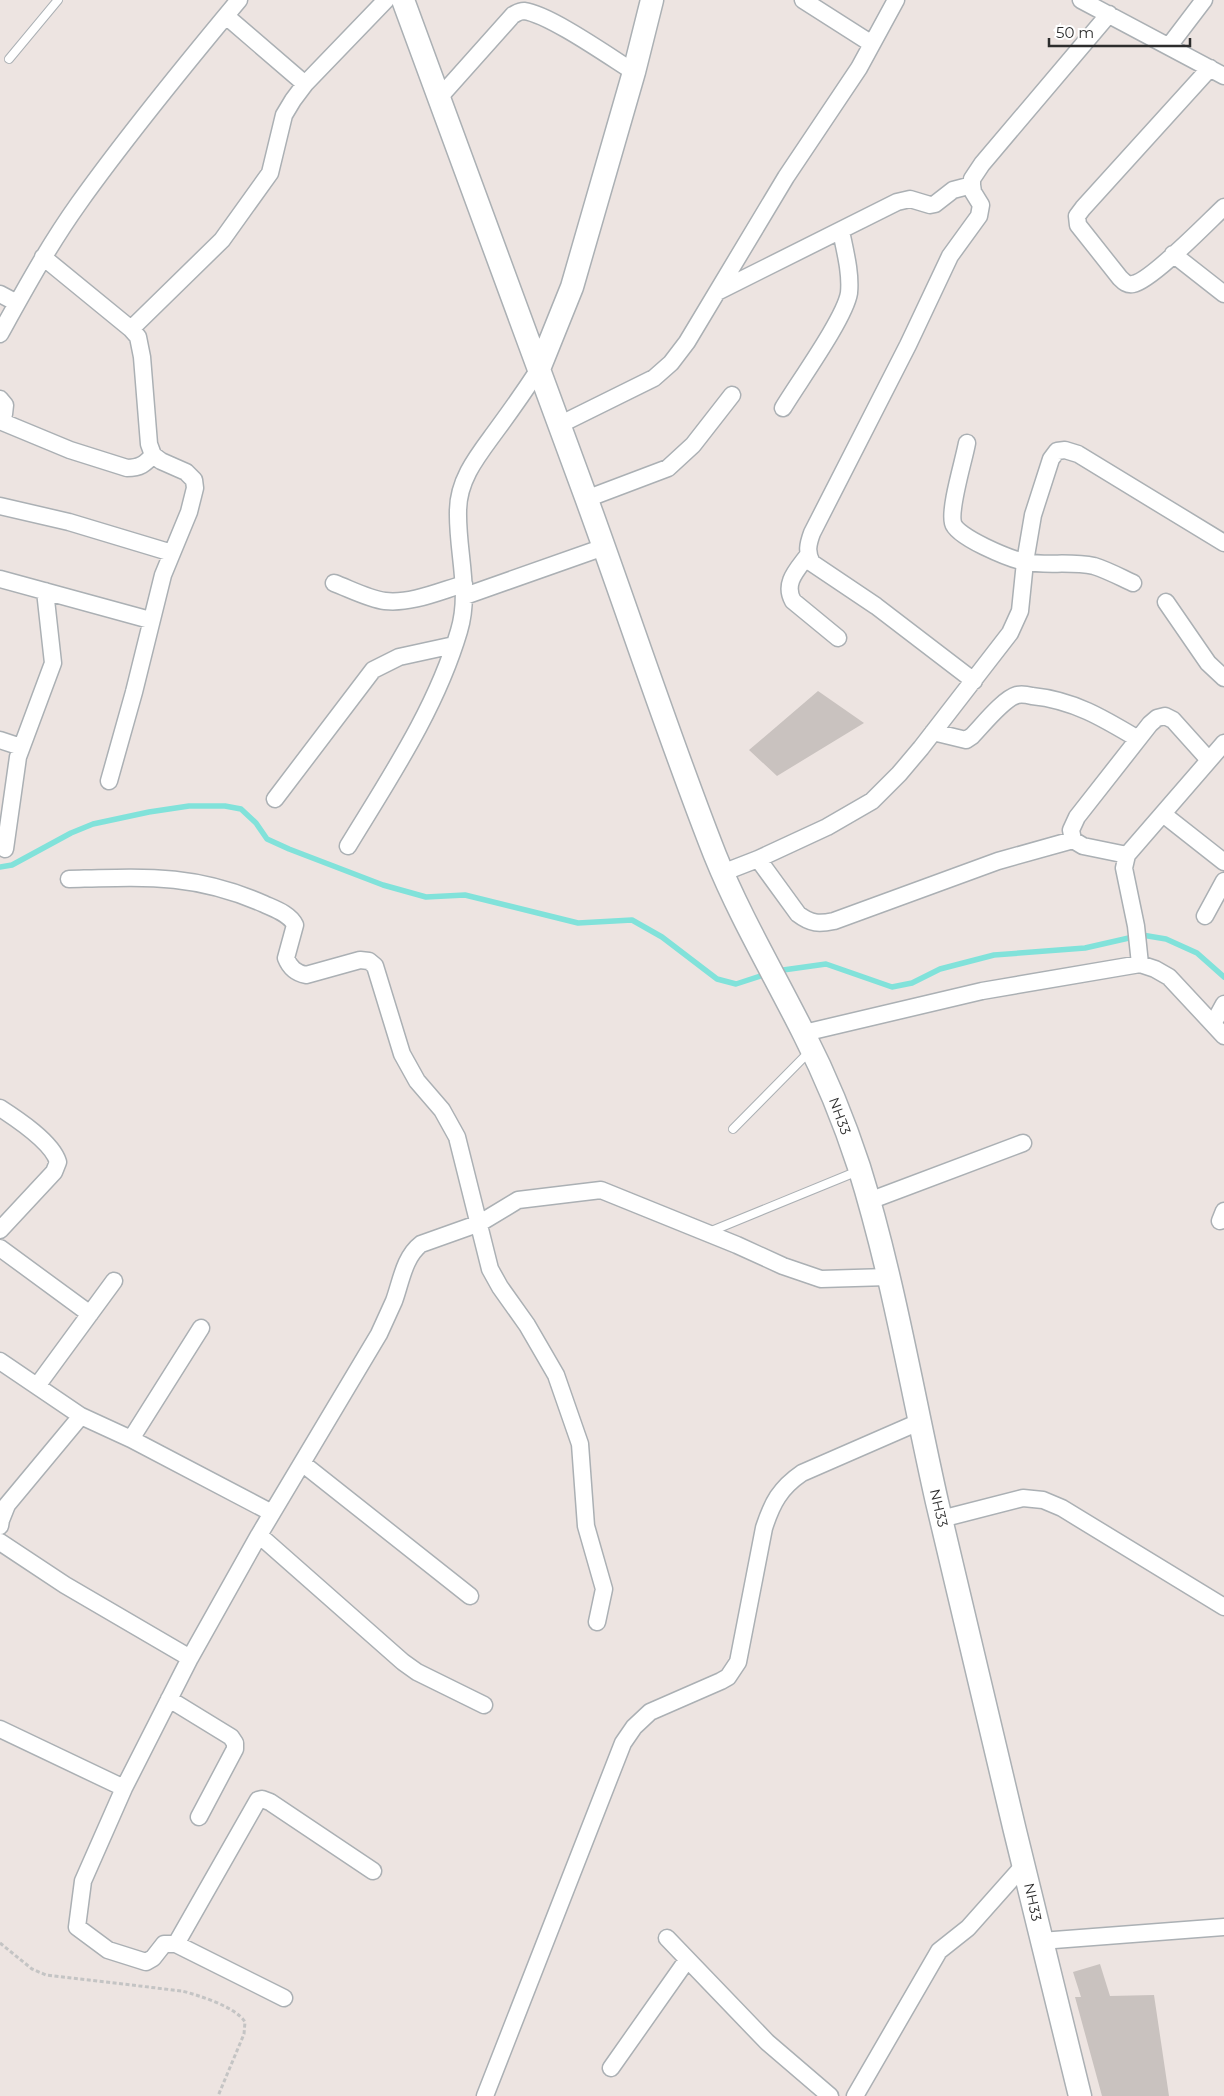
<svg xmlns="http://www.w3.org/2000/svg" width="1224" height="2096" font-family="Montserrat,sans-serif">
  <style>
    .lines { fill: none; stroke-linecap: round; stroke-linejoin: round }
    .stream { stroke: #81e2da; stroke-width: 5.5 }
    .building { fill: #c9c2bf }
    .lane-casing { stroke: #abb0b4; stroke-width: 10 }
    .street-casing { stroke: #abb0b4; stroke-width: 19 }
    .secondary-casing { stroke: #abb0b4; stroke-width: 25 }
    .path { stroke: #c4c4c4; stroke-width: 3; stroke-dasharray: 4 2.5; stroke-linecap: butt }
    .lane { stroke: #fff; stroke-width: 8 }
    .street { stroke: #fff; stroke-width: 16 }
    .secondary { stroke: #fff; stroke-width: 22 }
    .labels { text-anchor: middle; stroke-width: 4; stroke-linejoin: round; paint-order: stroke }
    .street-label { font-size: 14px; fill: #2d2d2d; stroke: #fff }
  </style>
  <rect width="100%" height="100%" fill="#ede4e1"/>
  <g class="lines">
    <!-- stream -->
    <path class="stream" d="M0,867L12,865L71,833L93,824L149,812L189,806H225L241,809L256,823L267,839L289,849L383,885L426,897L465,895L578,923L632,920L662,937L717,979L736,984L767,974
      M776,971L826,964L892,987L912,983L940,969L994,955L1085,948L1142,935L1166,939L1197,953L1224,977"/>
  </g>
  <!-- building -->
  <path class="building" d="M818,691L864,723L777,776L749,750Z
    M1100,1964L1110,1996L1154,1995L1169,2096H1102L1075,1997H1081L1073,1972Z"/>
  <g class="lines">
    <defs>
      <path id="lane" d="M9,59L58,0
        M733,1129L810,1051
        M709,1232L858,1171"/>
      <path id="street" d="M803,0L872,44
        M1081,0L1224,76
        M226,16L305,84
        M1169,46L1204,0
        M1210,68L1083,208L1077,216L1078,225L1120,278C1124,282 1127,285 1133,284C1151,281 1208,222 1224,207
        M438,99L513,15C517,13 519,11 524,11C549,14 610,57 634,72
        M1173,254L1224,294
        M43,257L131,329L138,337L142,357L149,444L153,455L161,461L186,472L194,480L195,488L189,512L163,575L134,692L109,781
        M717,292L897,202L910,199L930,205L935,204L953,190L972,185
        M0,294L17,303
        M131,329L222,240L270,173L284,115L293,100L305,84L386,0
        M0,334C25,289 49,245 79,203C129,133 184,66 239,0
        M0,399L5,405L4,414L0,420
        M783,408C798,383 845,318 849,293C851,273 845,251 841,231
        M0,421L70,450L127,468C140,468 145,464 153,455
        M559,425L654,378L671,363L687,342L786,177L859,68L896,0
        M967,443C964,460 949,508 953,523C956,537 1010,559 1025,562C1047,566 1071,561 1094,566C1107,570 1120,577 1133,583
        M586,499L668,468L693,445L732,395
        M0,506L69,522L172,553
        M808,555C797,570 783,583 793,601L838,638
        M0,579L150,620
        M334,583C350,589 369,599 385,601C411,604 440,591 464,584
        M465,596L604,547
        M1166,602L1208,663L1224,678
        M974,681L876,606L812,563C806,552 808,544 812,533L908,345L950,256L979,216L981,205L973,192L972,185V179L982,164L1109,14
        M933,732L966,740L972,736C982,726 1003,699 1017,695C1021,694 1028,695 1032,696C1073,700 1103,718 1138,739
        M0,740L21,747
        M275,799L373,670L399,657L454,645
        M1163,814L1224,862
        M348,846C390,777 436,709 459,631C471,591 457,552 458,511C458,478 480,453 498,428C512,409 526,389 539,369
        M5,849L18,757L53,663L45,591
        M1127,855L1083,846L1073,840L1071,830L1077,817L1150,724L1157,718L1165,716L1173,720L1209,760
        M758,859L798,914C811,924 819,924 834,921L998,861L1073,840
        M722,873L758,859L827,827L872,801L899,774L921,748L1010,633L1020,611L1025,562L1033,515L1051,459L1057,451L1065,450L1078,454L1224,543
        M69,879C143,877 194,873 264,904C275,909 290,914 295,925L286,958C290,968 296,973 306,975L360,960L369,961L375,966L402,1054L417,1081L442,1110L457,1137L490,1269L500,1287L527,1325L556,1375L580,1444L586,1526L604,1589L597,1622
        M1205,916L1224,881
        M1140,964L1136,926L1124,868L1127,855L1224,743
        M1213,1024L1224,1004
        M804,1033L982,991L1140,964L1155,969L1169,977L1224,1036
        M0,1108C17,1119 52,1142 58,1162L54,1172L0,1230
        M869,1201L1023,1143
        M1220,1221L1224,1211
        M0,1248L90,1314
        M0,1361L81,1416L131,1439L272,1513
        M37,1386L114,1281
        M131,1439L201,1328
        M302,1463L470,1596
        M941,1519L1023,1498L1043,1500L1062,1508L1224,1607
        M0,1526L1,1520L7,1505L81,1416
        M259,1535L403,1662L417,1672L484,1705
        M0,1542L65,1585L190,1658
        M169,1699L231,1737L235,1743V1749L199,1817
        M0,1729L124,1788
        M667,1938L767,2042L830,2096
        M1041,1941L1224,1927
        M176,1944L258,1800L262,1799L270,1802L373,1871
        M284,1998L176,1944H164L153,1958L146,1962L108,1950L77,1927L83,1881L124,1788L190,1658L259,1535L379,1334C384,1323 389,1312 394,1301C401,1282 404,1257 421,1244L480,1223L518,1200L601,1190L737,1245L783,1266L821,1279L888,1277
        M611,2068L687,1960
        M485,2096L623,1743L634,1727L650,1712L721,1681L728,1677L738,1662L764,1528C772,1503 780,1488 802,1473L919,1422
        M855,2096L939,1951L968,1928L1024,1865"/>
      <path id="secondary" d="M403,0C463,167 526,333 587,500C630,618 669,738 715,855C740,917 774,974 804,1034C826,1077 844,1121 859,1167C893,1276 912,1391 937,1502C983,1701 1031,1898 1080,2096
        M539,369L572,287L634,72L652,0"/>
    </defs>
    <!-- lane casing -->
    <use href="#lane" class="lane-casing"/>
    <!-- street casing -->
    <use href="#street" class="street-casing"/>
    <!-- secondary casing -->
    <use href="#secondary" class="secondary-casing"/>
    <!-- path -->
    <path class="path" d="M0,1943L32,1969L46,1975L182,1991C198,1995 236,2007 245,2022L244,2034L218,2096"/>
    <!-- lane -->
    <use href="#lane" class="lane"/>
    <!-- street -->
    <use href="#street" class="street"/>
    <!-- secondary -->
    <use href="#secondary" class="secondary"/>
  </g>
  <g class="labels">
    <!-- street labels -->
    <g class="street-label">
      <text transform="translate(840 1116) rotate(70)" y="5">NH33</text>
      <text transform="translate(939 1508) rotate(77)" y="5">NH33</text>
      <text transform="translate(1033 1902) rotate(78)" y="5">NH33</text>
    </g>
  </g>
  <!-- scale -->
  <path d="M1049 38v8h141v-8" fill="none" stroke="#2d2d2d" stroke-width="2.5"/>
  <text x="1056" y="38" font-size="15" fill="#2d2d2d" stroke="#ffffff" stroke-width="4" paint-order="stroke">50 m</text>
</svg>
